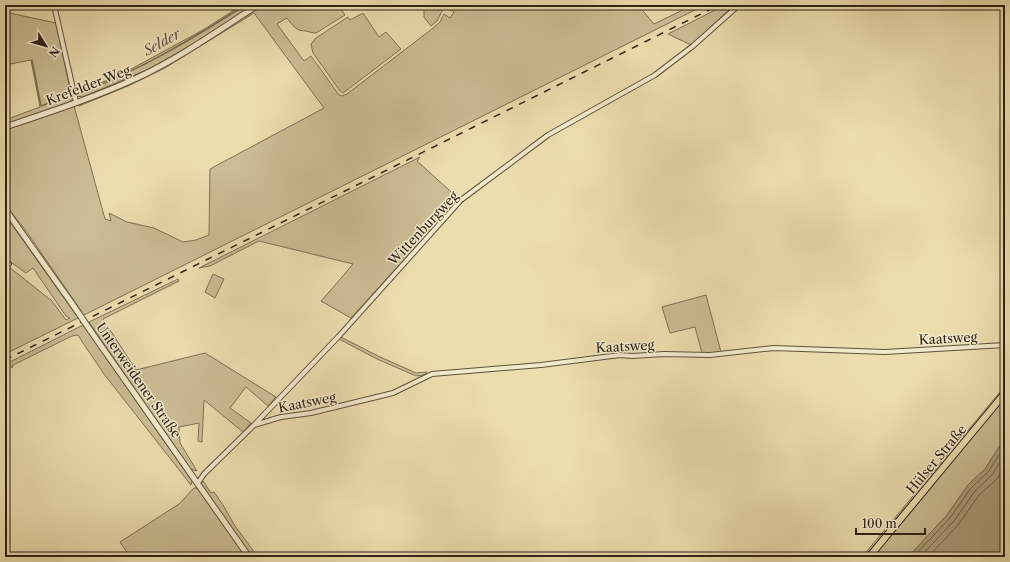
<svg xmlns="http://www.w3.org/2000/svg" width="1010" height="562" font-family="'Libre Caslon Text',serif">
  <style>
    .green { fill: #ccbd95; stroke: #7e7056 }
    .water { fill: #ac9e7b; stroke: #7a6d53 }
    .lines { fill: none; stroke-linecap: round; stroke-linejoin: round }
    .shore { stroke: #6e6048; stroke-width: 1 }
    .stream { stroke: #7a6d53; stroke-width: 1.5 }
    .minor-casing { stroke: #5e523c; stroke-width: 6 }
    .tertiary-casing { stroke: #5e523c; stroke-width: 7 }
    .primary-casing { stroke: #2f2316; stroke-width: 8 }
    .minor { stroke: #f3e9cb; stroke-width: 4 }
    .tertiary { stroke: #f3e9cb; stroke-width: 5 }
    .primary { stroke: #ecddaf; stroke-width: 6 }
    .rail { stroke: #2f2316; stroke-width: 1.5; stroke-dasharray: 7 7; stroke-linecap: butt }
    .tertiary-bridge-casing { stroke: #5e523c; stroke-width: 7; stroke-linecap: butt }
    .tertiary-bridge { stroke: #f3e9cb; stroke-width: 5 }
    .labels { text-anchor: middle; stroke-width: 3; stroke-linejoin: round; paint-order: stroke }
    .street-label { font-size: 13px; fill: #2f2316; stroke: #f3e9cb }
    .water-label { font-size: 14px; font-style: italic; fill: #5b4e39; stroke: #f3e9cb }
  </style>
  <rect width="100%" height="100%" fill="#ecddaf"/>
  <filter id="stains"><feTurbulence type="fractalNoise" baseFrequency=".005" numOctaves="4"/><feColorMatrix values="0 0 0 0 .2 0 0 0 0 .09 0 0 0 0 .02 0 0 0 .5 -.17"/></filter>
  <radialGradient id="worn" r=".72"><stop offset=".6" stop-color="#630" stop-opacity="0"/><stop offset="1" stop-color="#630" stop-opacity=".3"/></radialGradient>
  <!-- green -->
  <path class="green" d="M242,5H254L185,49L151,68L83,97L76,96V93L122,74L203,30Z
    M262,5H338L345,15L316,33C313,33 309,32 306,31C296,31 293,26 287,18L277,24L304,61L311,56L339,95L342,96L347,94L432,29L440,22L444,14L450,18L454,12L447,7L449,5H638L654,24L693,5H705L78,318L5,354V272L9,267L52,301L66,320L70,318L66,316L33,268L26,273L5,258V215L76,315L82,312L26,231L5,204V130L74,106L105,219L111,221L109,213L127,222L154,228L183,242L196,240L209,235L210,169L324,108L254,13L165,68L128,86L79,106L80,104L194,49Z
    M424,5H445L437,21L431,26L424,17Z
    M725,5H734L691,45L668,34Z
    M5,12L56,23L72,98L70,102L5,125V120L40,107L31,60L5,65Z
    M363,13L379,37L386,32L401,49L343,93L340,91L313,53L311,44L316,38L348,17L350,20Z
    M420,157L417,161L459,199L351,318L321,301L330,291L353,264L259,241L210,266L199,268Z
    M213,274L224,279L215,298L205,292Z
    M178,279L179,281L103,319L136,370L205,353L276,397L268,406L246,387L230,408L251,423L243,432L204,400L202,442L198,441L199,423L179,427L180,443L197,471L190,469L89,322Z
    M706,295L721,352L702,353L695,327L670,333L662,307Z
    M83,325L192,481L191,485L104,374L83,343L78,335L72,336L13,365L12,368L8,363Z
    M341,337L378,356L416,373L427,372L424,375L416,376L377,359L339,339Z
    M1005,386V390L866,557H862Z
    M1005,397V440L999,447L985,469L968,485L947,515L908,557H872Z
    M203,481L211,493L214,492L223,505L235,526L258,557H251L201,484Z
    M194,488H197L246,557H130L120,542L179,504Z"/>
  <!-- water -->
  <path class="water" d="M1005,440V557H908L947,515L968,485L985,469L999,447Z"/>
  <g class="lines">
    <!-- shore -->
    <path class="shore" d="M913,557L950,518L971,488L988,472L1005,446
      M920,557L954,521L975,491L992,475L1005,454
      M928,557L958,525L979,495L997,479L1005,466"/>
    <!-- stream -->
    <path class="stream" d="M32,60L41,106L66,97
      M85,91C142,69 194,38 245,5"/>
    <defs>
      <path id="minor" d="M54,5L76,102
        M5,262L9,264
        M254,425L281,417L311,413L393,393L432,374L541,365L620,355L632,356L664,354L710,355L774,348L885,352L1005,345
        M198,483L204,474L254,425L339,336L461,200L548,135L655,75L693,46L739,5"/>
      <path id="tertiary" d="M5,127C50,112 96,97 139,77C181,57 219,30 258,5
        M5,209L73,305
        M90,330L249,557"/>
      <path id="primary" d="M869,557L1005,393"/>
    </defs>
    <!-- minor casing -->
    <use href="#minor" class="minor-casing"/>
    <!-- tertiary casing -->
    <use href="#tertiary" class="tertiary-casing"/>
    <!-- primary casing -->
    <use href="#primary" class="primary-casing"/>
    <!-- minor -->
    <use href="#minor" class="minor"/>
    <!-- tertiary -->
    <use href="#tertiary" class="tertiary"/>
    <!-- primary -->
    <use href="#primary" class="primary"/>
    <!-- rail -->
    <path class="rail" d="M5,360L719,5"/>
    <defs>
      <path id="tertiary-bridge" d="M73,305L90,330"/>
    </defs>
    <!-- tertiary-bridge casing -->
    <use href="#tertiary-bridge" class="tertiary-bridge-casing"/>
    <!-- tertiary-bridge -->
    <use href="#tertiary-bridge" class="tertiary-bridge"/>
  </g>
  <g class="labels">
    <!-- street labels -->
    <g class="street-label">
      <text transform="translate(88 85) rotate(-21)" y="5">Krefelder Weg</text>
      <text transform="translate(423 228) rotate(-47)" y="5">Wittenburgweg</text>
      <text transform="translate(948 338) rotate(-3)" y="5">Kaatsweg</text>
      <text transform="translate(625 346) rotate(-3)" y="5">Kaatsweg</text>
      <text transform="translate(139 380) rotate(55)" y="5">Unterweidener Straße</text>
      <text transform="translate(307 402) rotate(-11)" y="5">Kaatsweg</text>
      <text transform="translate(936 459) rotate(-50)" y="5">Hülser Straße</text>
    </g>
    <!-- water labels -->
    <g class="water-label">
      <text transform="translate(162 42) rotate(-29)" y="5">Selder</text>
    </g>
  </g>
  <!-- margin -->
  <rect width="1010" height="562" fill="none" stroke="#ecddaf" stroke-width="20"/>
  <rect x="6" y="6" width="998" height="550" fill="none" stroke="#2f2316" stroke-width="2"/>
  <rect x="10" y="10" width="990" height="542" fill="none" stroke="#2f2316"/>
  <!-- north arrow -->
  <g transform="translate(46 46) rotate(127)" stroke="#f3e9cb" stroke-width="3" paint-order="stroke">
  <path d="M0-3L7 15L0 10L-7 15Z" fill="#2f2316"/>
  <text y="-6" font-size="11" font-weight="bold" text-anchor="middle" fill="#2f2316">N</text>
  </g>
  <!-- scale -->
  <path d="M856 528v6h69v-6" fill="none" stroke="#2f2316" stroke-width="2"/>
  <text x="862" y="528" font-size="12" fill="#2f2316" stroke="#f3e9cb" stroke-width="3" paint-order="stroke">100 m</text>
  <rect width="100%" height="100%" filter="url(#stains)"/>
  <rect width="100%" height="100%" fill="url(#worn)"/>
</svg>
